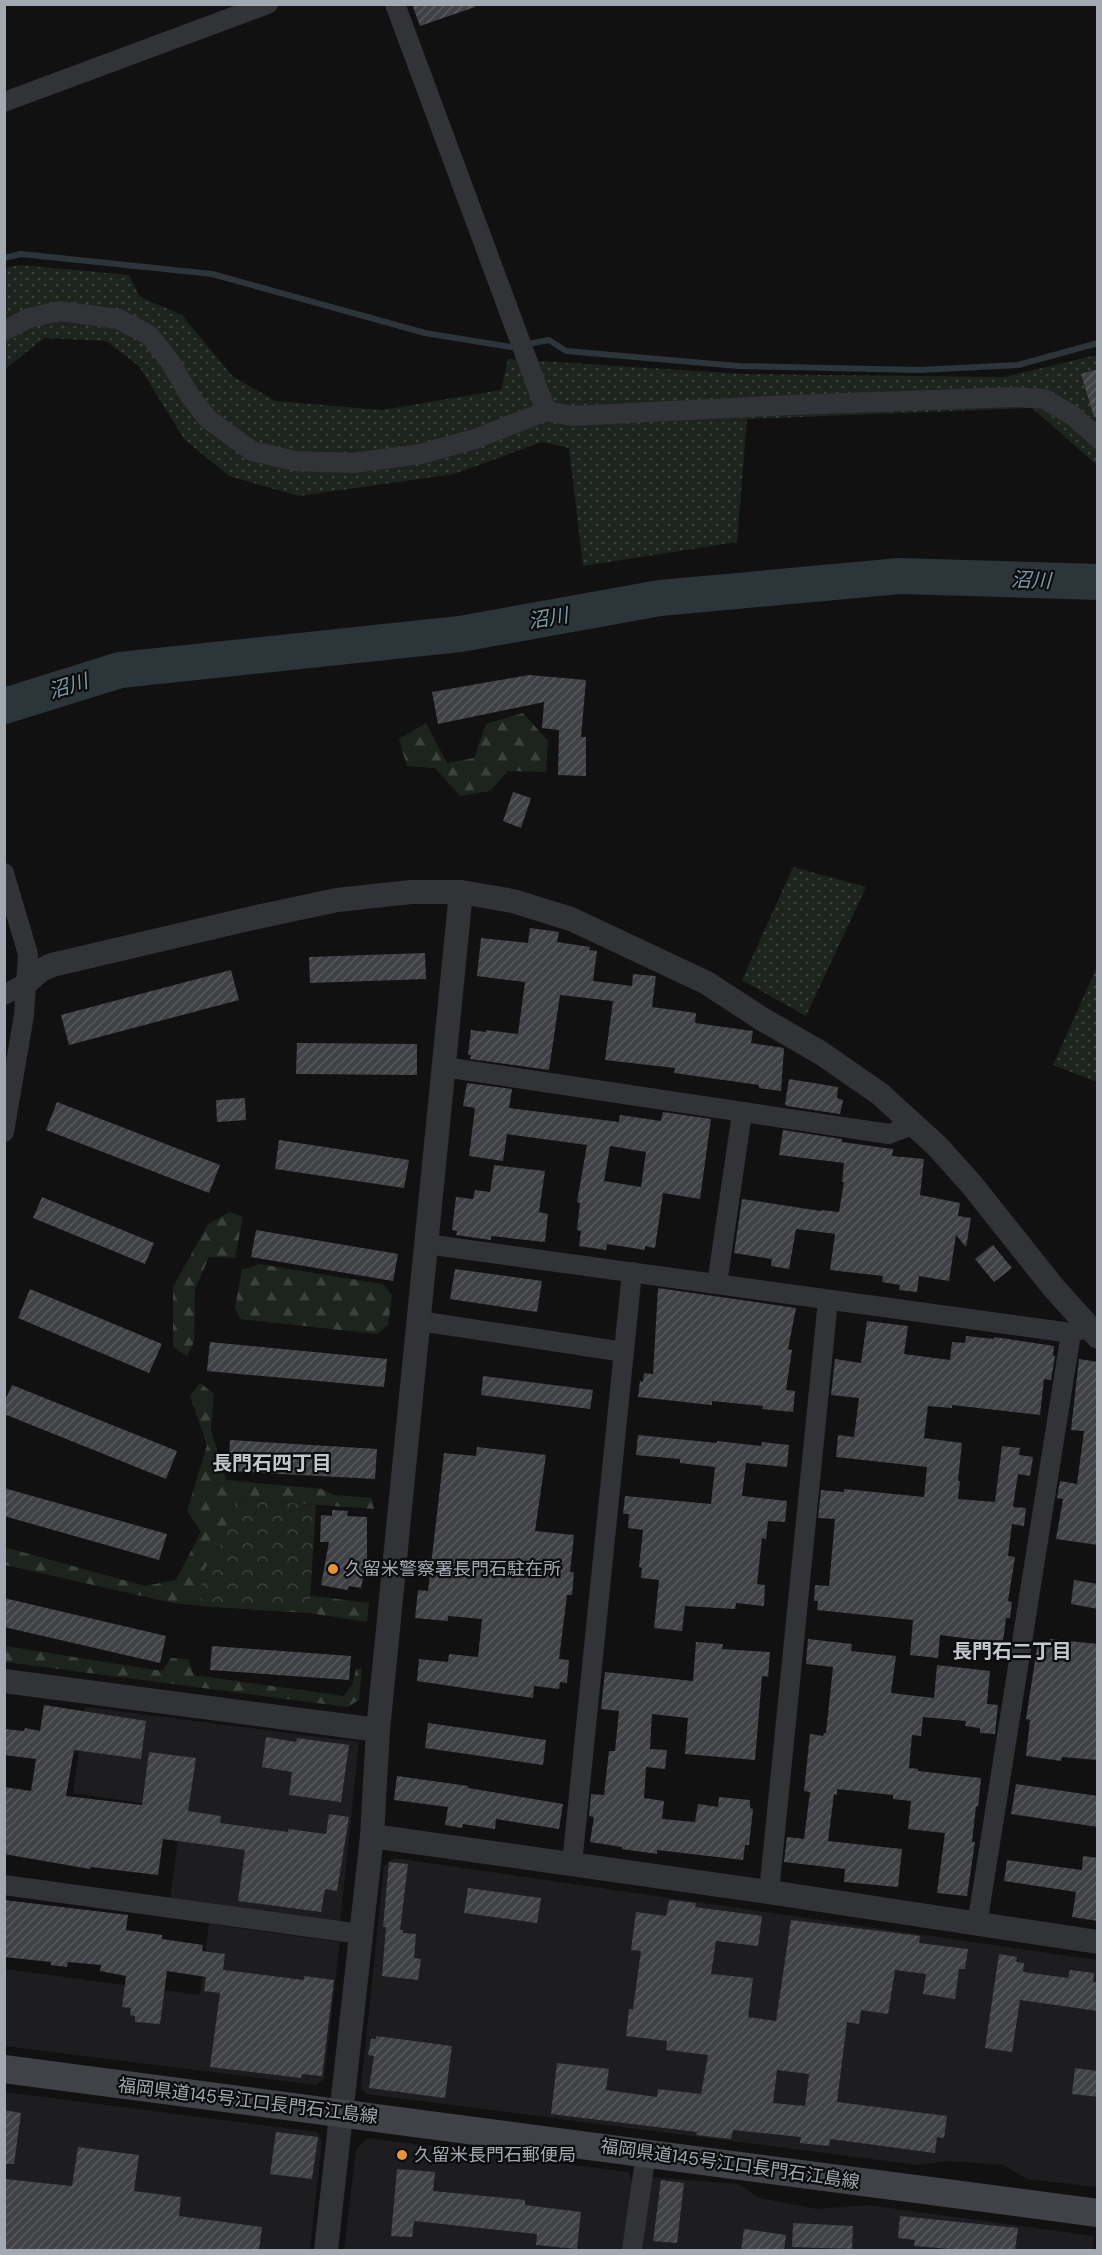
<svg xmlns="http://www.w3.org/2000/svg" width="1102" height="2255" font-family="'DM Sans','Noto Sans JP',sans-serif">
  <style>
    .built { fill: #1d1d1f }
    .grass { fill: url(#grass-dots) }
    .forest { fill: url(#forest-firs) }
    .park { fill: url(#park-crowns) }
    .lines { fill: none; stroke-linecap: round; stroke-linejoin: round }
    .stream { stroke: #2b353a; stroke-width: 6 }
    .river { stroke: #2b353a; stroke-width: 36 }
    .building { fill: url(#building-hatch); fill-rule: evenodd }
    .minor { stroke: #323337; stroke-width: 20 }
    .tertiary { stroke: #323337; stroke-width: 24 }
    .secondary { stroke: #404247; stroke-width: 28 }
    .poi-dot { fill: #e69434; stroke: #0c0c0d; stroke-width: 2 }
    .labels { text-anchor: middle; stroke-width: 4.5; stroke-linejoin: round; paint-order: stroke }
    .poi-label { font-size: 18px; fill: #a3a9b2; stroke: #0c0c0d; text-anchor: start }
    .street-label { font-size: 18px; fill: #a3a9b2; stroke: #0c0c0d }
    .water-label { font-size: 20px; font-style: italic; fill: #7b9bac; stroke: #0c0c0d }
    .neighbourhood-label { font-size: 20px; font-weight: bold; fill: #c3c8ce; stroke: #0c0c0d }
  </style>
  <defs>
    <pattern id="grass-dots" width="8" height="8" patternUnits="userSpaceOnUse" patternTransform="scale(1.5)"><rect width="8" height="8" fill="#1d241d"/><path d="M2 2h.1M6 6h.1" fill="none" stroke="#3b413b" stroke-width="1.8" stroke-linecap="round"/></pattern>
    <pattern id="forest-firs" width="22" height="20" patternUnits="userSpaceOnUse" patternTransform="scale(1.5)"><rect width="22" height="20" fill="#1d241d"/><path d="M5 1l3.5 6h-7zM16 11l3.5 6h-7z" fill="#3b413b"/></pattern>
    <pattern id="park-crowns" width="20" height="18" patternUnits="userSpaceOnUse" patternTransform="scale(1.5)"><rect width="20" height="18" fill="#1d241d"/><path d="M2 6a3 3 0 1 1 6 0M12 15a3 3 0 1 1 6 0" fill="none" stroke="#3b413b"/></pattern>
    <pattern id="building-hatch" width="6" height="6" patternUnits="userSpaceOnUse" patternTransform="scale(1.5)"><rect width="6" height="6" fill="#404145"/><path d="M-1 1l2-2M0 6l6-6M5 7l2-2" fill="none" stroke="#585a5d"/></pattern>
  </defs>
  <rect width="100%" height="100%" fill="#111112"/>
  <!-- built -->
  <path class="built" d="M85,1707L359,1742L340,1923L170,1900L182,1809L73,1793Z
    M394,1858L1097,1960V2187L1027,2179L1003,2165L949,2161L918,2165L366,2094L361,2087L384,1866Z
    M209,1924L340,1942L324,2079L316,2085L5,2046V1969L200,1995Z
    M5,2092L317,2132L322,2141L310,2250H5Z
    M368,2138L628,2172L633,2183L622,2250H344L356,2149Z
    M651,2177L738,2184L760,2198L817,2209L868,2205L1094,2236L1093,2250H642Z"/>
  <!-- grass -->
  <path class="grass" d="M20,265L129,275L140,297L182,315L232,376L276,401L382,410L501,390L508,359L745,374L1005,377L1097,355V465L1032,408L747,419L737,542L583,566L569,448L542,442L454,474L299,496L229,476L184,439L139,366L106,341L44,338L5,369V268Z
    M793,867L866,887L806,1016L742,980Z
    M1097,967V1082L1053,1065Z"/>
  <!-- forest -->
  <path class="forest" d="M523,713L548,741L546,772L508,771L490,791L460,796L435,768L407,766L399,739L426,723L447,763L474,758L486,724Z
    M230,1212L243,1217L235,1258L209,1257L195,1289L194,1342L187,1356L173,1347V1287L208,1224Z
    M259,1264L382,1284L392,1295L388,1325L377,1334L240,1319L235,1307L242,1270Z
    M200,1383L214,1394L211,1430L226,1480L322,1489L334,1495L372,1498L374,1509L236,1499L227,1585L369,1603L367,1622L309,1613L202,1606L173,1603L5,1565L4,1547L145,1586L176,1580L201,1532L187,1511L207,1445L190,1396Z
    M5,1646L162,1671L171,1658L188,1659L194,1675L344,1696L352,1685L356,1669L362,1668L359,1700L347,1707L5,1662Z"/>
  <!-- park -->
  <path class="park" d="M236,1499L316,1505L309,1613L202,1606V1573L221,1544Z"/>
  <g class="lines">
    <!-- stream -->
    <path class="stream" d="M4,258L21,254L212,274L425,333L511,347L549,340L566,351L738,366L919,370L1018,365L1098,343"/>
    <!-- river -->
    <path class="river" d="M4,706L120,670L460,634L660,598L900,576L1098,582"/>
  </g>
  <!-- building -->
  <path class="building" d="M412,4H474L475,7L420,26Z
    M1098,369V416L1094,417L1081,374Z
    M529,675L586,680L581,737H586V776L558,775L559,730L542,728L544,702L438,724L432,692Z
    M513,792L531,798L521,828L503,821Z
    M530,928L559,932L557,942L590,947L589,950L597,951L593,981L632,986L633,974L656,976L652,1007L696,1013L695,1023L753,1031L751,1043L784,1048L781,1091L759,1088V1085L674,1073L675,1068L605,1060L613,1001L560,995L549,1070L470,1059L471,1055H468L471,1030L486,1032V1030L518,1034L525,982L477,976L481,938L528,943Z
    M425,953L426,979L310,983L309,957Z
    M231,970L239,1000L69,1045L61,1015Z
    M297,1043L417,1044V1075L296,1074Z
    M789,1079L838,1087L837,1098L843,1100L840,1114L787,1106L785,1104Z
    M467,1083L512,1089L509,1108L619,1122L620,1115L661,1121L663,1112L711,1119L700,1199L663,1193L655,1248L645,1246V1250L607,1244L606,1250L579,1246L581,1231L577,1230L580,1203L577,1202L587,1145L507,1134L503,1161L469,1156L475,1108L463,1106ZM610,1146L646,1152L641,1187L604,1181Z
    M245,1098L246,1120L217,1122L216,1100Z
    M57,1102L220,1165L209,1193L46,1130Z
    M783,1130L842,1139V1142L893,1149L892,1156L924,1159L920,1195L960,1203L958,1216L971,1218L966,1247L956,1235L949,1281L919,1276L917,1292L899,1290L900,1285L882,1282L883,1276L830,1270L835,1234L796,1229L789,1269L771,1266L772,1259L734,1253L742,1199L821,1211V1210L839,1212L844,1182H842L844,1163L779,1155Z
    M279,1140L409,1160L404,1188L275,1169Z
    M494,1165L545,1171L539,1212L548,1214L545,1242L491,1236V1240L456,1235L457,1231L452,1230L456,1197L473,1199L475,1190L490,1192Z
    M42,1197L154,1243L145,1264L33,1218Z
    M256,1230L398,1254L393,1281L251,1257Z
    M993,1245L1012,1268L994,1282L975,1259Z
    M455,1269L542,1281L537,1312L450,1299Z
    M658,1288L796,1308L788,1349L792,1350L786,1390L795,1391L793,1412L762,1409L763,1406L712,1401V1405L638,1397L640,1381L643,1382L644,1373L653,1374Z
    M30,1289L162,1344L149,1373L18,1318Z
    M867,1321L908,1326L904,1354L950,1360L952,1342L965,1343L966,1336L994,1339V1337L1054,1346L1053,1356H1055L1051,1380L1044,1379L1040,1415L952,1405V1408L928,1406L924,1438L962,1443L958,1481H960L958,1499L995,1502L1002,1446L1020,1448L1019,1455L1033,1457L1030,1476L1018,1474L1013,1507L1026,1508L1024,1526L1012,1524L1008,1556L1015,1557L1008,1601L1012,1602L1010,1618H1006L1002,1649L979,1646V1640L940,1635L938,1658L910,1655L913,1620L817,1610L818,1601H814L815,1585L829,1586L835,1519L818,1518L821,1490L844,1492V1489L924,1497L927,1467L836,1457L838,1435L854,1437L859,1398L831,1395L835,1359L861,1363Z
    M210,1342L387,1359L384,1387L207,1371Z
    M1079,1359L1098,1362V1545L1056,1539L1063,1499L1057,1498L1060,1481L1077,1484L1084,1431L1071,1430Z
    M483,1376L593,1390L590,1409L481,1395Z
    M12,1385L177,1451L166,1479L4,1414V1403Z
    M638,1435L717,1443V1441L761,1446L762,1442L789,1445L787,1467L746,1463L742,1496L787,1501L785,1522L768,1521L766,1539L762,1538L757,1584L765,1585L764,1606L736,1603L735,1609L685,1606L682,1631L654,1628L659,1580L641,1578L642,1568L639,1567L643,1530L628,1528L629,1514H623L625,1496L711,1504L715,1467L680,1463V1459L636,1455Z
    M230,1440L377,1449L375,1479L228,1471Z
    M477,1447L546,1455L535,1531L574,1535L570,1572H574L572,1595H567L559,1659L569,1660L567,1683L560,1682L559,1689L534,1686L533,1698L417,1681L419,1659L448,1662L449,1654L478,1657L482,1619L448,1616V1621L415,1618L418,1590L428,1591L444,1453L476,1456Z
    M4,1488L167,1534L159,1560L4,1516Z
    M332,1510L348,1511L347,1516L367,1517V1560L361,1588L349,1586L347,1590L321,1585L329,1542H320L321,1515L332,1516Z
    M1074,1580L1098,1584V1609L1071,1604Z
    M4,1598L166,1636L160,1663L4,1627Z
    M808,1639L852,1644L851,1651L896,1656L891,1693L934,1698L937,1665L990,1671L987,1704L998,1705L995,1734L980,1733V1728L965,1726L966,1721L923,1717L921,1736L912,1735L909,1768L918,1769V1771L981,1778L978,1807L976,1806L972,1842H975L967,1896L937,1893L945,1833L908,1829L911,1801L893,1799V1795L837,1789V1795L834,1794L828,1841L902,1849L898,1887L844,1882L845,1869L784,1862L787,1837L804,1839L810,1792L804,1791L810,1734L823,1736L824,1733H826L833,1667L806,1664Z
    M1050,1639L1098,1644V1760L1062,1757L1061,1761L1026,1756L1030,1720L1026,1719L1038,1641L1050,1643Z
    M696,1642L723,1644L722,1649L770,1652L768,1677L762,1676L755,1760L685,1754L688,1718L652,1714L650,1749L667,1750L665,1769L646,1767L644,1798L664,1801L662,1819L695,1822L698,1804L718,1807L719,1797L750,1800V1808L753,1809L749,1845H745L743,1860L657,1850V1854L622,1849V1847L590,1842L594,1817L589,1816L591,1794L604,1795L609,1751H615L619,1711L601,1709L605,1672L693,1681Z
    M212,1646L351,1656L349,1680L210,1670Z
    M44,1705L146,1721L141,1759L74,1750L66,1796L142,1805L149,1752L196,1758L188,1811L221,1816L220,1823L288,1832V1829L326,1834L329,1814L349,1817L337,1891L325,1889L321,1912L238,1901L245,1850L163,1839L158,1875L91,1867L90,1869L4,1854V1787L31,1791L36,1759L4,1755V1729L24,1731L25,1728L40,1731Z
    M428,1723L546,1740L543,1765L425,1748Z
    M266,1737L296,1742L297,1738L349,1745L341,1802L289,1795L292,1772L262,1767Z
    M397,1776L468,1786V1788L563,1804L559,1829L496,1819L495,1829L463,1824L462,1828L445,1825L448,1807L394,1800Z
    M1016,1784L1098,1796V1827L1011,1814Z
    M1083,1856L1098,1858V1921L1072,1917L1076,1892L1004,1881L1007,1860L1082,1870Z
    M389,1862L408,1864L400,1930H403V1933L416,1934L414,1958L421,1959L418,1980L382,1976L386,1927H383Z
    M468,1888L541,1898L537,1923L464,1913Z
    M4,1900L128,1915L126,1930L162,1935V1939L203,1945L202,1951L225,1954L223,1970L304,1980V1976L334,1980L322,2076L302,2074L301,2078L210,2067L220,1993L204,1991L206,1977L167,1971L160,2024L135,2022V2016L130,2015L131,2008L122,2007L126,1976L100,1971L101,1965L68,1962L67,1967L51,1965V1962L4,1957Z
    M669,1900L696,1903L695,1907L762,1916L758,1946L716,1941L711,1974L753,1978L748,2017L776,2021L791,1920L920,1936L919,1943L968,1949L965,1969H959L955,1999L923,1994L926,1974L895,1970L888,2014L861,2010L859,2024L847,2022L837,2102L947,2116L944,2138L937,2137L935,2153L830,2139L829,2146L800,2143L801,2137L733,2130L731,2139L696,2135L697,2132L551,2114L557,2063L609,2069L606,2090L657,2097L658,2089L701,2094L708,2055L666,2050L667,2041L626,2036L629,2009H633L641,1951L631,1950L636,1912L666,1916ZM777,2070L809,2074L805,2106L773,2103Z
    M999,1954L1017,1957L1016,1962L1024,1963L1023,1972L1068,1978L1070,1970L1094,1973L1093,1982L1098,1983V2011L1020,2000L1012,2052L985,2048Z
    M376,2036L452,2046L445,2098L369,2088L374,2056L368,2055L371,2039H376Z
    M1075,2068L1098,2071V2097L1072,2094Z
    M4,2110L21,2113L14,2164H4Z
    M276,2132L318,2137L312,2179L270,2174Z
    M78,2147L139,2155L134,2191L181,2197L179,2216L262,2227L259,2250H4V2179L72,2186Z
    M397,2169L435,2172L433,2191L525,2200V2205L581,2212L577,2249L536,2245L537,2234L414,2221L412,2237L391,2236Z
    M661,2180L684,2183L677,2243L653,2241Z
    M900,2216L1018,2228L1015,2250H961L914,2246L915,2240L898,2238Z
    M793,2223L853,2226L852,2249L792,2247Z
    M744,2229L786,2235L784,2250H741Z"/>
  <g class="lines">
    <!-- minor -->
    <path class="minor" d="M395,4L546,411
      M4,102L268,4
      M4,331L29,318L60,311L118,319L149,335L169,360L190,396L208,419L252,451L295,461L353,463L421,454L475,439L546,411L572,416L790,405L1015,397L1044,399L1072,415L1098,438
      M4,873L28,954L24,1015L4,1132
      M4,995L26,983
      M444,1067L889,1134L915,1124
      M426,1244L1071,1333L1088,1327
      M717,1284L742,1113
      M419,1321L624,1352
      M572,1864L632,1272
      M4,1885L361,1934
      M769,1892L828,1300
      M977,1925L1071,1333
      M632,2250L646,2153"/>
    <!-- tertiary -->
    <path class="tertiary" d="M26,983L41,970L52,965L257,917L337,900L411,892H461L513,901L571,919L707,983L762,1019L821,1053L880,1094L937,1146L972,1185L1053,1287L1098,1337
      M4,1681L378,1730
      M372,1836L769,1892L1098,1942
      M326,2250L372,1836L378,1730L461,892"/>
    <!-- secondary -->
    <path class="secondary" d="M4,2069L1098,2213"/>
  </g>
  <!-- markers -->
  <g class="poi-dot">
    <circle cx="333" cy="1569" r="6"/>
    <circle cx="402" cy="2155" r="6"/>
  </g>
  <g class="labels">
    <!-- poi labels -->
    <g class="poi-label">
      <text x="345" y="1575">久留米警察署長門石駐在所</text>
      <text x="414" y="2161">久留米長門石郵便局</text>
    </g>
    <!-- street labels -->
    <g class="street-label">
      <text transform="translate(248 2101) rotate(7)" y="6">福岡県道145号江口長門石江島線</text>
      <text transform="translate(730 2164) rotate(8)" y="6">福岡県道145号江口長門石江島線</text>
    </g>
    <!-- water labels -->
    <g class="water-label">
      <text transform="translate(1031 580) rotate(2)" y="7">沼川</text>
      <text transform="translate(548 618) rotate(-10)" y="7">沼川</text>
      <text transform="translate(68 686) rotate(-17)" y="7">沼川</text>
    </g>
    <!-- neighbourhood labels -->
    <g class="neighbourhood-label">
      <text x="272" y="1470">長門石四丁目</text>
      <text x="1012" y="1658">長門石二丁目</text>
    </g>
  </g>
  <!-- border -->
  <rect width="1102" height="2255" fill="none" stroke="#a3a9b2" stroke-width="12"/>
</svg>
